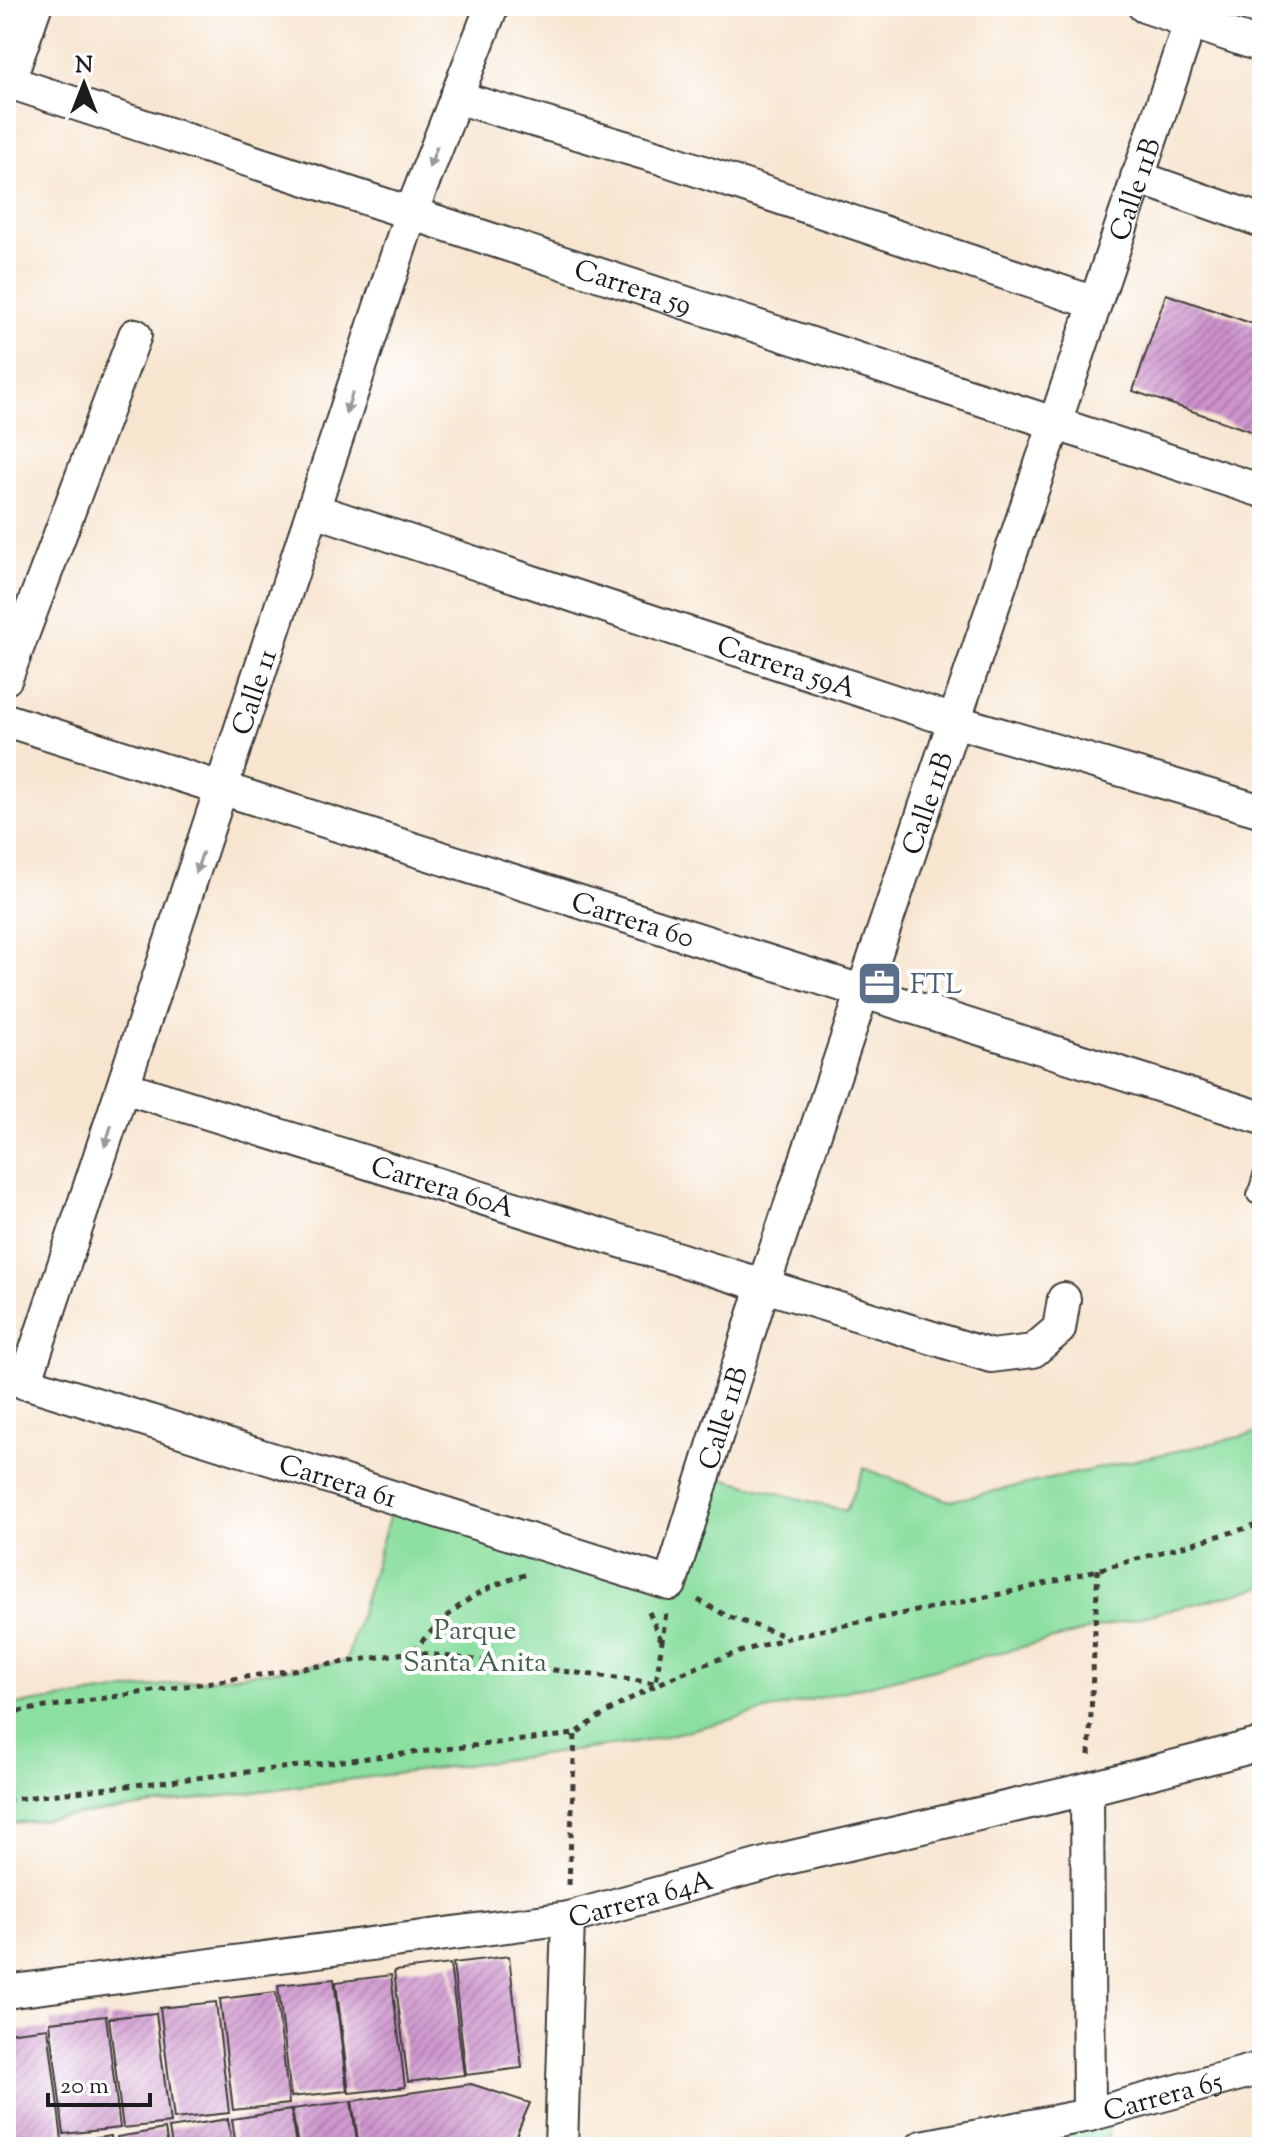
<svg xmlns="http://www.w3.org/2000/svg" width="1268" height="2153" font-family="'Sorts Mill Goudy',serif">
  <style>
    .park { fill: #8bdfa0; stroke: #547e5e; stroke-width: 2 }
    .building { fill: url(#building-hatch) }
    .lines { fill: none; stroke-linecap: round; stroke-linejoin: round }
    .service-casing { stroke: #3d3a37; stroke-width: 20 }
    .minor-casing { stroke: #3d3a37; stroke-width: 36 }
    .tertiary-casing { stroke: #3d3a37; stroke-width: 44 }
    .path { stroke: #3d3a37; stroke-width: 5; stroke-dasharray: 6 6; stroke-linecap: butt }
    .service { stroke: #fff; stroke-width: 16 }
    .minor { stroke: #fff; stroke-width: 32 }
    .tertiary { stroke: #fff; stroke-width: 40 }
    .oneway { fill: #999 }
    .labels { text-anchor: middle; stroke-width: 8; stroke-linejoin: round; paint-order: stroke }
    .street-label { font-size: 28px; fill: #1c1c1c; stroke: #fff }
    .service-label { font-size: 28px; fill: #4e5e75; stroke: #fff; text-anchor: start }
    .park-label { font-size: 28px; fill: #43604a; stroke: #fff }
  </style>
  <defs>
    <pattern id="building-hatch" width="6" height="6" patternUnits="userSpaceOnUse" patternTransform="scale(2)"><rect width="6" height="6" fill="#cc91cb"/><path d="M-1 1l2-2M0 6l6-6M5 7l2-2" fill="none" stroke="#a576a4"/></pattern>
  </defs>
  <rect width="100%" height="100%" fill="#fff"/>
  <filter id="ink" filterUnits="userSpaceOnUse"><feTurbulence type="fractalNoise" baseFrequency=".0125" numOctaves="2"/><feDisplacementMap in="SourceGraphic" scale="16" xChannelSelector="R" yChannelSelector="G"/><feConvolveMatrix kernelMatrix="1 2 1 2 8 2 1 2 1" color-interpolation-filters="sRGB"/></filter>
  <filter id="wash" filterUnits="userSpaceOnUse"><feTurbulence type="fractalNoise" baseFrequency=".006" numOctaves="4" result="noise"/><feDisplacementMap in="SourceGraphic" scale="32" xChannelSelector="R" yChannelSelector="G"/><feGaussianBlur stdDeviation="1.8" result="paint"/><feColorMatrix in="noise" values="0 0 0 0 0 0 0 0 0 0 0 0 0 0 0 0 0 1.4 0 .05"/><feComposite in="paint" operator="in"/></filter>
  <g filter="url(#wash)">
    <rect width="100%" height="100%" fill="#f7e5d0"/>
    <!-- park -->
    <path class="park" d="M1262,1432V1587L642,1742L6,1824V1706L346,1661L395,1498L669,1584L703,1473L846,1511L864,1468L950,1501Z
      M1105,2109L1110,2147H922Z"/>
    <g id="blocks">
      <!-- building -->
      <path class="building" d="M1166,294L1262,327V435L1133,391Z
        M509,1956L522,2068L466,2075L453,1963Z
        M450,1964L464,2075L408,2082L394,1971Z
        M391,1975L405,2087L349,2093L336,1982Z
        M334,1979L347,2091L291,2097L278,1985Z
        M276,1992L289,2104L233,2110L220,1999Z
        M216,2002L229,2113L174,2119L160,2008Z
        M156,2013L170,2123L123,2128L109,2018Z
        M106,2016L120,2128L64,2134L50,2022Z
        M48,2028L62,2140L6,2146V2033Z
        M471,2084L530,2103L511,2147H359L352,2101Z
        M351,2101L358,2147H298L292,2109Z
        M291,2110L296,2147H236L232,2119Z
        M228,2119L232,2147H172L169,2128Z
        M165,2129L168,2147H119L117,2137Z
        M111,2136L113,2147H65L64,2143Z"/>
    </g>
  </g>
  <g filter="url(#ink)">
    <use href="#blocks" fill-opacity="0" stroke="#3d3a37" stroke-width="2"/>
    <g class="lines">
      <defs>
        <path id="service" d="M1262,1176L1256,1195L1262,1197"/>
        <g id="minor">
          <path d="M1144,6L1262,46"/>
          <path id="s1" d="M6,81L1262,491"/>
          <path d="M456,97L661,158L1095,303"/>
          <path d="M1137,177L1262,221"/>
          <path id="s2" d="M314,510L954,721L1262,811"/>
          <path d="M6,678L135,335"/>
          <path id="s3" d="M6,720L1262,1118"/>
          <path id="s4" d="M124,1087L991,1356L1033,1351L1059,1329L1064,1299"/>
          <path id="s5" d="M6,1376L670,1584L763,1287L1190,23"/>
          <path id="s6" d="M25,1383L411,213L492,6"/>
          <path d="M1087,1789L1089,2115"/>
          <path id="s7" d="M6,1992L568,1918L779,1860L1087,1789L1262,1744"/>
          <path d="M561,2147L568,1918"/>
          <path id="s8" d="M922,2147L1089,2115L1262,2068"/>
        </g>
        <path id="tertiary" d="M6,78L31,6"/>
      </defs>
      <!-- service casing -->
      <use href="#service" class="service-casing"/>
      <!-- minor casing -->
      <use href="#minor" class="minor-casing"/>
      <!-- tertiary casing -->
      <use href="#tertiary" class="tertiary-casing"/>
      <!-- path -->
      <path class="path" d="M698,1600L727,1616L788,1637
        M649,1612L661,1640
        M413,1651C450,1610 474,1589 528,1574
        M6,1713L412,1652L656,1683L666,1613
        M1089,1755L1098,1569
        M6,1800L575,1734C715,1632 865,1626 1027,1588C1106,1569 1184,1545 1262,1524
        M569,1885L575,1734"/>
      <!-- service -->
      <use href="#service" class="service"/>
      <!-- minor -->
      <use href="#minor" class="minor"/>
      <!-- tertiary -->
      <use href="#tertiary" class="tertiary"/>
    </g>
    <!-- one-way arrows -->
    <defs><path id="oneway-solid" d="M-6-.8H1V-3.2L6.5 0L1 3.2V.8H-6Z" transform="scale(2)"/></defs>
    <g class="oneway">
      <use href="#oneway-solid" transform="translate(433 157) rotate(111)"/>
      <use href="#oneway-solid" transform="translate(349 403) rotate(108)"/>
      <use href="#oneway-solid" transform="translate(199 863) rotate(108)"/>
      <use href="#oneway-solid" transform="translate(108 1136) rotate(108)"/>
    </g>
  </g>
  <!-- icons -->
  <defs>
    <symbol id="office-square" viewBox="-11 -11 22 22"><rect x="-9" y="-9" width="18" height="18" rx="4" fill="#5c6f8a" stroke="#fff"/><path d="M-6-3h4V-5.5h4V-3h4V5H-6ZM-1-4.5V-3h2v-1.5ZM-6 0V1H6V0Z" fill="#fff"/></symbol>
  </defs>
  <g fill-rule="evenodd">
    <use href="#office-square" x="854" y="958" width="51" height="51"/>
  </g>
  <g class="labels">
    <!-- street labels -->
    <g class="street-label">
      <text dy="10" stroke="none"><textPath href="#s5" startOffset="2166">Calle 11B</textPath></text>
      <text dy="10" stroke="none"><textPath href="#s1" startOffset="660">Carrera 59</textPath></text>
      <text dy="10" stroke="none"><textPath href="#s2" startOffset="498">Carrera 59A</textPath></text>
      <text dy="10" stroke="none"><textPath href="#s6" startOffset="728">Calle 11</textPath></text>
      <text dy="10" stroke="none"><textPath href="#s5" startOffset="1518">Calle 11B</textPath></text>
      <text dy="10" stroke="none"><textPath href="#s3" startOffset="658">Carrera 60</textPath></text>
      <text dy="10" stroke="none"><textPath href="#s4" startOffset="334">Carrera 60A</textPath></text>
      <text dy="10" stroke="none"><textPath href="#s5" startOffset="870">Calle 11B</textPath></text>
      <text dy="10" stroke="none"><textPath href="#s5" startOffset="348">Carrera 61</textPath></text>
      <text dy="10" stroke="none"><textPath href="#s7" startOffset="642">Carrera 64A</textPath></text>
      <text dy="10" stroke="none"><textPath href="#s8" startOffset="246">Carrera 65</textPath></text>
    </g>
    <!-- service labels -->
    <g class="service-label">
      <text x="910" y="993">FTL</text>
    </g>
    <!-- park labels -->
    <g class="park-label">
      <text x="475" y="1639">Parque<tspan x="475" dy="32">Santa Anita</tspan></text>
    </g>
  </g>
  <!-- margin -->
  <rect width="1268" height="2153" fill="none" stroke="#fff" stroke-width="32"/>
  <!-- north arrow -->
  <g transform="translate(84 84)" stroke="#ffffff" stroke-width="6" paint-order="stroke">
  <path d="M0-6L14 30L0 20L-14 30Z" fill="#1c1c1c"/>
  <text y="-12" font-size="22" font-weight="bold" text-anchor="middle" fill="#1c1c1c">N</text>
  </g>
  <!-- scale -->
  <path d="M48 2093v12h102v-12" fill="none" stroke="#1c1c1c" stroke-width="4"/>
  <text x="60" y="2093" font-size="24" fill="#1c1c1c" stroke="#ffffff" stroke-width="6" paint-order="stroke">20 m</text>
</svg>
